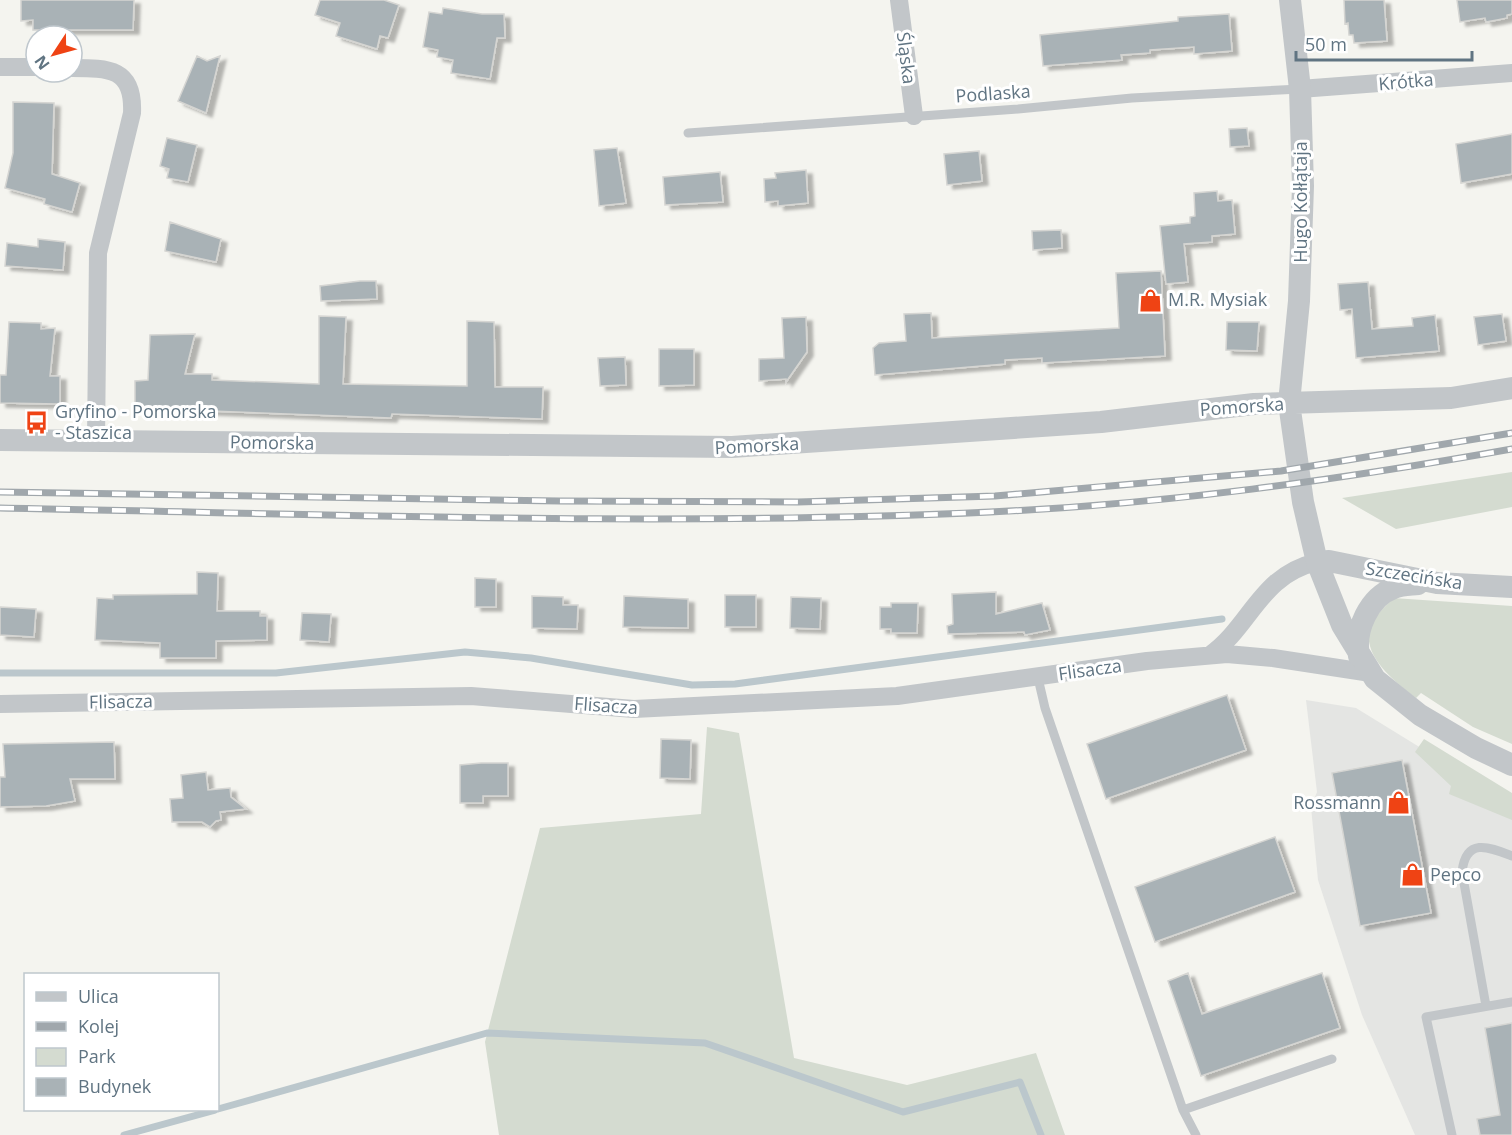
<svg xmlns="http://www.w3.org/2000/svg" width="1512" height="1135" font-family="'Open Sans',sans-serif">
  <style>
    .built { fill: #e4e5e3 }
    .green { fill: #d4dbd0 }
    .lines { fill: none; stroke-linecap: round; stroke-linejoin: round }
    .stream { stroke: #bbc7cc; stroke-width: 7 }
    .building { fill: #a9b2b6; stroke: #d5d5d2; stroke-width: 1.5; filter: url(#shadow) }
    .service { stroke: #c2c6c9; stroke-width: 9 }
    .minor { stroke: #c2c6c9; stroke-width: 18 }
    .tertiary { stroke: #c2c6c9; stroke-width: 22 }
    .rail-casing { stroke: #a0a7ac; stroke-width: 7 }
    .rail { stroke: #fff; stroke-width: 4.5; stroke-dasharray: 14; stroke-linecap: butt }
    .labels { text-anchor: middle; stroke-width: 6; stroke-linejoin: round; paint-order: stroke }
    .street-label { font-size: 18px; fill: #607482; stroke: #fff }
    .poi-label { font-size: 18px; fill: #607482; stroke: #fff; text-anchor: start }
  </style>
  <defs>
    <filter id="shadow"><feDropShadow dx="6" dy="4" stdDeviation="1.5" flood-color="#0004"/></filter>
  </defs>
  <rect width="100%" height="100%" fill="#f4f4ef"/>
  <!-- built -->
  <path class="built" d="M1306,700L1356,708L1512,804V1135H1415L1362,1015L1318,880L1311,807L1317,792Z"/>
  <!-- green -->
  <path class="green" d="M1512,472V507L1396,529L1342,498Z
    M1393,598L1512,606V744L1473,727L1421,693L1416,698C1395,682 1354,651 1374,619C1379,612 1387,605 1393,598Z
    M707,727L739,733L794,1058L907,1085L1036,1053L1065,1135H499L485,1042L540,828L701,814Z
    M1424,739L1512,793V820L1449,794L1451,786L1415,752Z"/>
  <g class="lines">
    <!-- stream -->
    <path class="stream" d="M0,673H276L465,652L531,658L692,685L735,684L1222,619
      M218,1109L487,1033L705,1043L903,1112L1020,1082L1041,1135
      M124,1135L215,1110"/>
  </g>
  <!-- building -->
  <path class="building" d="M21,0H134L133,30H33V20L21,21Z
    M320,0H384L399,5L388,38L380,36L377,49L336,36L340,23L315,15Z
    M1344,0H1384L1387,41L1354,43L1353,35H1349L1348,23L1345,24Z
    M1457,0H1512V14L1507,15V18L1497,20L1486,22L1485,18L1460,22Z
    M443,8L482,14H504L505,38H497L490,79L451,73L453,60L437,57L438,50L423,47L429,12L442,14Z
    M1229,14L1232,51L1194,54V47L1150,50V53L1121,55L1122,60L1043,66L1040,35L1178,21V17Z
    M197,56L207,61L220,56L206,113L178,101Z
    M13,102L54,103L52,174L80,183L72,212L44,204L45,199L5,188L13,153Z
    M1247,128L1249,146L1230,147L1229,129Z
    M1512,134V174L1461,183L1456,144Z
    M167,138L197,145L188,182L167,178L169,169L160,166Z
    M617,148L626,203L599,206L594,150Z
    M979,151L982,181L947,185L944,154Z
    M806,170L808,203L778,206V201L765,202L764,179L776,178L775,173Z
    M720,172L723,202L665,205L663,177Z
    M1217,191L1218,201L1232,200L1235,234L1212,236V242L1184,244L1188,282L1166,284L1160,226L1190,223V217L1195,216L1194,193Z
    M170,222L221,239L216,262L165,251Z
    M1061,230L1062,248L1033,250L1032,231Z
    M38,239L65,242L63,270L5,266L7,243L38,247Z
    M1161,271L1165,356L1042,363V358L1005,360V364L875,375L873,348L879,343L906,341L904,314L931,313L932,338L1119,328L1116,273Z
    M360,281H376L377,299L321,301L320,286Z
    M1368,282L1372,329L1413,326L1412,318L1435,315L1439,351L1356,358L1352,309L1340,310L1338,284Z
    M1502,314L1506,341L1478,345L1474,317Z
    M319,316L346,317L343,384L467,386V321L494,322L495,387H543L542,419L392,414L391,418L135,408V381L148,380L150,335L195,334L185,374H212V380L319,384Z
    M806,317L807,352L786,382V379L759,381V359L784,358L782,318Z
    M9,322L41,323V329L55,328L50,376H60V404L0,403V375H6Z
    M1227,322H1259L1257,351L1226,350Z
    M659,349H694V385L659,386Z
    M625,357L626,385L600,386L598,358Z
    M197,572L218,573L217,611H260V616H267V640L216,641V658H160V643L95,640L97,598L113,599V595L197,594Z
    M475,578L496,579V607H475Z
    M996,592V614L1042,603L1050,630L1025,635L1024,632L948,634L947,626L953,624L952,594Z
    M725,595H756V627H725Z
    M532,596L563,597V605H578L577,629L532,628Z
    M624,596L688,599V628L623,627Z
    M791,597L821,598L820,629L790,628Z
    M891,603H918L917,633H891V629H880V607H891Z
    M0,607L36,609L34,637L0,635Z
    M302,613L331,614L329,642L300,640Z
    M1227,695L1246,750L1106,799L1087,744Z
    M661,739L691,740L690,779L660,778Z
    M114,742L115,779H70L75,801L46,806L0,807V777H5L3,744Z
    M1402,760L1431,913L1360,926L1332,773Z
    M481,763H508V796H483V803H460V765Z
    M206,772L208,790L230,788L231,797L246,809L220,812L221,820L216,821L210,827L202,822H172L170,799L183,798L181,775Z
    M1275,837L1295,892L1155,942L1135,887Z
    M1188,973L1202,1014L1322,973L1340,1028L1201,1076L1168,981Z
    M1512,1023V1135H1480L1477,1119L1500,1115L1485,1028Z"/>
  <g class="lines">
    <!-- service -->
    <path class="service" d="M688,133L1018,109L1132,98L1300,89
      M1038,678L1045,708L1183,1110L1196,1135
      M1486,1006L1462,872C1466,837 1489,847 1512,856
      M1183,1110L1332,1059
      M1452,1135L1426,1017L1512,1002"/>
    <!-- minor -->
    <path class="minor" d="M899,0L914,116
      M0,67H36
      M72,68C109,68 134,68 132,113L98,253L96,441
      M1300,89L1512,73
      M1210,655C1251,626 1260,575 1317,562
      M0,704L471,696L634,709L897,696L1147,661L1227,654L1273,658L1371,673"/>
    <!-- tertiary -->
    <path class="tertiary" d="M1290,0L1300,89L1303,186L1299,301L1289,403L1303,502L1317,562L1342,625L1375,679L1420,715L1476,748L1512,765
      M0,440L732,447L1101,422L1254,404L1451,398L1512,388
      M1317,562L1329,561L1437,583L1512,587
      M1359,656C1354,630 1369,597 1394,588C1401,585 1410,585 1418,584"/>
    <defs>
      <path id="rail" d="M0,492L560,501L798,502L995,496L1281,471L1512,433
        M0,508C330,514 661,527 990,512C1167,504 1338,480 1512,449"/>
    </defs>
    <!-- rail casing -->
    <use href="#rail" class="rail-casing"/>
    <!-- rail -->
    <use href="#rail" class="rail"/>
  </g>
  <!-- icons -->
  <defs>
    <symbol id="shop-bare" viewBox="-9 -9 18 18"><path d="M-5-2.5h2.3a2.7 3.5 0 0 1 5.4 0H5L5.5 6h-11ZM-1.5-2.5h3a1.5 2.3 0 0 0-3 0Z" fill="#ef4314" stroke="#fff" stroke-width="2.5" paint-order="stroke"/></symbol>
    <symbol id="bus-bare" viewBox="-9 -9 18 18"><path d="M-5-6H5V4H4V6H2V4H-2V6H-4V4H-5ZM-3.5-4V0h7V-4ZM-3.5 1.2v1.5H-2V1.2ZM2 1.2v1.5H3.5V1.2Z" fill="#ef4314" stroke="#fff" stroke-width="2.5" paint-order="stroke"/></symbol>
  </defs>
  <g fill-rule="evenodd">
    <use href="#shop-bare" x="1134" y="284" width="33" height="33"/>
    <use href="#bus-bare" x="20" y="406" width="33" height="33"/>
    <use href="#shop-bare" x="1382" y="786" width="33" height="33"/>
    <use href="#shop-bare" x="1396" y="858" width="33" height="33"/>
  </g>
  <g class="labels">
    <!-- street labels -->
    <g class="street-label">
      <text transform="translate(906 58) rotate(83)" y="6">Śląska</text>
      <text transform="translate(1406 82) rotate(-5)" y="6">Krótka</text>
      <text transform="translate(993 94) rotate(-4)" y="6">Podlaska</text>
      <text transform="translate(1301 202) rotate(-90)" y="6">Hugo Kołłątaja</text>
      <text transform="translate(1242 407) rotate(-4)" y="6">Pomorska</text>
      <text transform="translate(272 443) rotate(1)" y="6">Pomorska</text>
      <text transform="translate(757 446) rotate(-3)" y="6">Pomorska</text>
      <text transform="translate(1414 576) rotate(9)" y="6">Szczecińska</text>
      <text transform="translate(1090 670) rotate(-8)" y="6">Flisacza</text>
      <text transform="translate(121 702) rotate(-1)" y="6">Flisacza</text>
      <text transform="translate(606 706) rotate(4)" y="6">Flisacza</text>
    </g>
    <!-- poi labels -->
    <g class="poi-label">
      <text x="1168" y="306">M.R. Mysiak</text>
      <text x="55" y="418">Gryfino - Pomorska<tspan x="55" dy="21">- Staszica</tspan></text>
      <text x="1381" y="809" text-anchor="end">Rossmann</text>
      <text x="1430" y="881">Pepco</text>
    </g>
  </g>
  <!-- legend -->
  <rect x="24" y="973" width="195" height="138" fill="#ffffff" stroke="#bfc7cd" stroke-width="1.5"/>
  <rect x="36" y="992" width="30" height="9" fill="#c2c6c9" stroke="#bfc7cd" stroke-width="1.5"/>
  <text x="78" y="1003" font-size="18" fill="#607482">Ulica</text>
  <rect x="36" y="1022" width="30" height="9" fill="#a0a7ac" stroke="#bfc7cd" stroke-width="1.5"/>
  <text x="78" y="1033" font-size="18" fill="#607482">Kolej</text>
  <rect x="36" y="1048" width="30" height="18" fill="#d4dbd0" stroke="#bfc7cd" stroke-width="1.5"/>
  <text x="78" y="1063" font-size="18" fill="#607482">Park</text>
  <rect x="36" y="1078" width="30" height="18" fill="#a9b2b6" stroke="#bfc7cd" stroke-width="1.5"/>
  <text x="78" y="1093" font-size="18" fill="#607482">Budynek</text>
  <!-- north arrow -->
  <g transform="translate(54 54) rotate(234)"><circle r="28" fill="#ffffff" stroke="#bfc7cd" stroke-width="1.5"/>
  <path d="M0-4.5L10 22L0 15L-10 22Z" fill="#ef4314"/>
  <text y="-9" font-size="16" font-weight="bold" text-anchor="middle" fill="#607482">N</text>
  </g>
  <!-- scale -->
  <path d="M1296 51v9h176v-9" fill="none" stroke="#607482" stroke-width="3"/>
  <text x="1305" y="51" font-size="18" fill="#607482" stroke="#ffffff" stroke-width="4.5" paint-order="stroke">50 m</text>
</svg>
